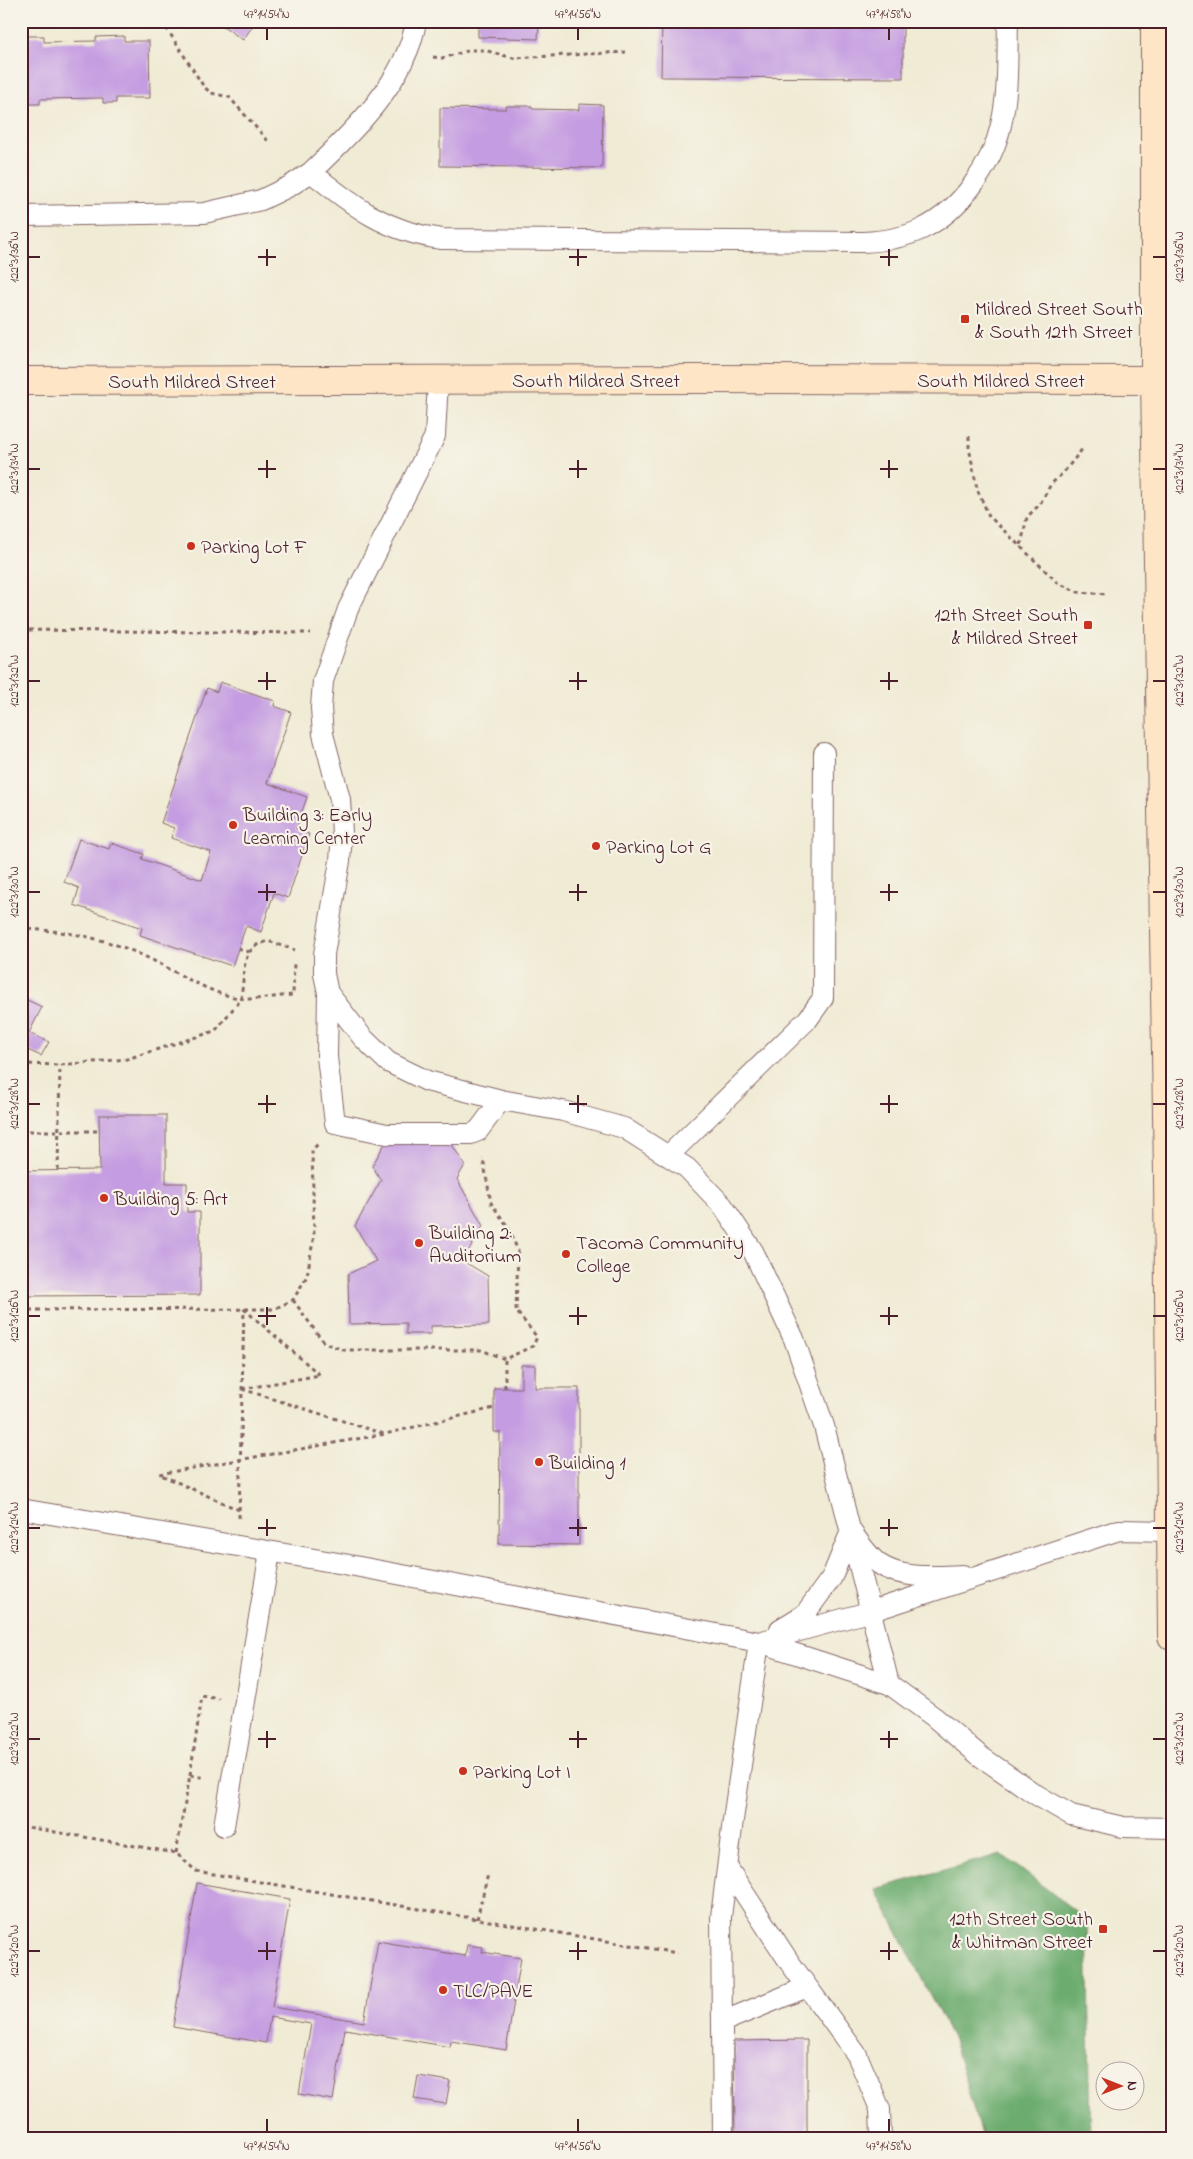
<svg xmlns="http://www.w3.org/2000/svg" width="1193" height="2159" font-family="'Indie Flower',sans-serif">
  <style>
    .forest { fill: #6cac6e; stroke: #5b664c }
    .building { fill: #c49ce1 }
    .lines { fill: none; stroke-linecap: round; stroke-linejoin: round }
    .service-casing { stroke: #846666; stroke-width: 22 }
    .secondary-casing { stroke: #846666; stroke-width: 30 }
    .path { stroke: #846666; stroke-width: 3; stroke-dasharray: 4 4; stroke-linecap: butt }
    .service { stroke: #fff; stroke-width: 20 }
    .secondary { stroke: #fde5c5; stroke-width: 28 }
    .ticks { fill: none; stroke: #4a1f2b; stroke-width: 2 }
    .poi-dot { fill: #c8321e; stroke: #f7f3e8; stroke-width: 2 }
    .labels { text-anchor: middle; stroke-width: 4.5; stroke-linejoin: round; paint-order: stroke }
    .poi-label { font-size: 20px; fill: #4a1f2b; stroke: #f7f3e8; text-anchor: start }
    .street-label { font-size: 20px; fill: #4a1f2b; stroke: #f7f3e8 }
    .neatline { fill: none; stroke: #4a1f2b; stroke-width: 2 }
    .ticks-label { font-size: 12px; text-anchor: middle; fill: #4a1f2b }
  </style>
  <rect width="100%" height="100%" fill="#f7f3e8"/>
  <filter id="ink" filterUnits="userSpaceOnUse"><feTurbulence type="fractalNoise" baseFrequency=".02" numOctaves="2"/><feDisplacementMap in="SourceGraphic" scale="10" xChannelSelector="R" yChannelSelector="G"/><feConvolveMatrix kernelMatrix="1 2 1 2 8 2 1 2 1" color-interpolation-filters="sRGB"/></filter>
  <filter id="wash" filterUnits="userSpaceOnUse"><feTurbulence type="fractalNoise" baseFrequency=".0096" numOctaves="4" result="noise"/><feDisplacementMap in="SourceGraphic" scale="20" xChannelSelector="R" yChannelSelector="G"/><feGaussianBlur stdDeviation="1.12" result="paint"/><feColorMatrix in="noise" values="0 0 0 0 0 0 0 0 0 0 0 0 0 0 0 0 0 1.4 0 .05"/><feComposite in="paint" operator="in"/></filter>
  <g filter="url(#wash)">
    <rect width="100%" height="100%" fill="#f0ebd4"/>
    <!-- forest -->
    <path class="forest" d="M1001,1854L1087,1920L1091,2138H982L953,2040L876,1889Z"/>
    <g id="blocks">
      <!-- building -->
      <path class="building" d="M216,21H256L243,40Z
        M478,21H533V23L539,24L538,39L478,37Z
        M662,21H903V78L661,77Z
        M21,36H44V42L96,41V37L124,36V41H149L150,98H116V103H103V98L40,99V104H24V99H21Z
        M579,104L603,105L602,168L440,166V108L506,109V106H532V109L579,110Z
        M220,682L275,701L274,706L291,712L267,783L307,797L296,829L309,834L288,898L274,893L261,932L246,926L232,966L140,935L142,928L74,905L79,888L64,882L79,839L109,849L111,843L144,854L142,859L202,880L211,852L171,838L174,828L161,823L207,688L217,692Z
        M21,997L42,1007L29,1033L49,1042L41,1056L23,1048L21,1051Z
        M99,1115H166V1183H187V1212H200V1295L21,1296V1171L100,1170Z
        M387,1140H449L465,1165L457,1179L483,1226L463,1261L488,1276L489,1325L431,1326V1334H406V1323L349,1324L348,1274L376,1261L355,1226L381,1180L372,1166Z
        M521,1365H535V1388H579V1545L499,1544L500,1432H494V1388H521Z
        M197,1883L290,1899L272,2007L364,2022L378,1941L465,1956L467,1945L483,1947L482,1952L521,1958L506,2050L451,2041L450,2047L345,2029L333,2100L299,2094L311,2024L270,2017L266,2043L173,2027Z
        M807,2040V2138H735L734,2041Z
        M418,2076L450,2081L446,2104L414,2099Z"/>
    </g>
  </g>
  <g filter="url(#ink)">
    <use href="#blocks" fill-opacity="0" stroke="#846666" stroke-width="1"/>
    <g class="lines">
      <defs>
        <path id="service" d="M416,21C407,80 353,132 311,172C353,206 386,232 442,239L863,242C883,241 904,238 922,229C961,210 992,165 1001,125C1009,91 1007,56 1008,21
          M21,216L204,213L261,200L290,186L311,172
          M438,381L435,436L348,609L323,681L321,708L323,734L340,799L342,833L340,861L324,954V974L328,993L327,1057L335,1123L387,1134H471L478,1131L501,1100
          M328,993L363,1038L388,1062L427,1081L501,1100L563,1111L624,1128L687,1168L723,1206L753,1251L794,1339L824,1426L889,1684
          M668,1156L808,1019L823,998L824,753
          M21,1509L344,1564L759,1642L889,1684L934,1717L980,1756L1035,1794L1071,1815L1123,1827L1172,1828
          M780,1629L805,1614L832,1577L851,1531C859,1542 868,1556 879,1564C902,1580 936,1576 963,1575
          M759,1642L872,1611L1119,1530L1170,1531
          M224,1826L270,1552
          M729,1870L790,1963L857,2055L880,2109L881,2138
          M722,2022L807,1987
          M723,2138L721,1917L733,1820L759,1642"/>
        <path id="secondary" d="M1155,21V380L1168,1175L1172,1636
          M21,381L706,379L1172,380"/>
      </defs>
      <!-- service casing -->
      <use href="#service" class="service-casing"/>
      <!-- secondary casing -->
      <use href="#secondary" class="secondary-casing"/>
      <!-- path -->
      <path class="path" d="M162,21L204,87L211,93L229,97L268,141
        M433,57L442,58L471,50H484L513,58L626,52
        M969,436V447L977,489L989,516L1058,583L1078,592L1106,594
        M1021,545L1027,517L1040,504L1051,484L1063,473L1084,447
        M21,630L310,633
        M21,929C61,930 101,937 137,953C171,967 202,992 239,998C255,1001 276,996 293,995L294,961
        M238,948L249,952
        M21,1064L60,1065L127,1059L215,1031L241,999L245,962L249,952L257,945L268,941L295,950
        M21,1131H99
        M58,1170L60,1065
        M293,1300L324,1343L344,1350H481L505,1359L533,1346L537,1337L516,1311L518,1251L508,1227L491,1203L483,1158
        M21,1310L274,1309L293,1300L307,1276L314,1235L312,1150L318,1144
        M505,1388V1359
        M242,1389L320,1375L244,1309
        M242,1389L384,1434
        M239,1510L159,1474L385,1434L494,1408
        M239,1518L244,1309
        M190,1775L202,1696L219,1699
        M21,1826L176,1853L196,1871L677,1953
        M176,1853L190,1775L206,1778
        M477,1919L488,1874"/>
      <!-- service -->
      <use href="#service" class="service"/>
      <!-- secondary -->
      <use href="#secondary" class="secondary"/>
    </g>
  </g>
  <!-- ticks -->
  <path class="ticks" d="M267,28V40M578,28V40M889,28V40M267,249V266M578,249V266M889,249V266M28,257H40M258,257H276M569,257H587M880,257H898M1153,257H1166M267,460V478M578,460V478M889,460V478M28,469H40M258,469H276M569,469H587M880,469H898M1153,469H1166M267,672V690M578,672V690M889,672V690M28,681H40M258,681H276M569,681H587M880,681H898M1153,681H1166M267,884V901M578,884V901M889,884V901M28,892H40M258,892H276M569,892H587M880,892H898M1153,892H1166M267,1095V1113M578,1095V1113M889,1095V1113M28,1104H40M258,1104H276M569,1104H587M880,1104H898M1153,1104H1166M267,1307V1325M578,1307V1325M889,1307V1325M28,1316H40M258,1316H276M569,1316H587M880,1316H898M1153,1316H1166M267,1519V1536M578,1519V1536M889,1519V1536M28,1528H40M258,1528H276M569,1528H587M880,1528H898M1153,1528H1166M267,1731V1748M578,1731V1748M889,1731V1748M28,1739H40M258,1739H276M569,1739H587M880,1739H898M1153,1739H1166M267,1942V1960M578,1942V1960M889,1942V1960M28,1951H40M258,1951H276M569,1951H587M880,1951H898M1153,1951H1166M267,2119V2132M578,2119V2132M889,2119V2132"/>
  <!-- markers -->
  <g class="poi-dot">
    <rect x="960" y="314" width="10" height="10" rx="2.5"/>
    <circle cx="191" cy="546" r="5"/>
    <rect x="1083" y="620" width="10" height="10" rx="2.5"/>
    <circle cx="233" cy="825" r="5"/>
    <circle cx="596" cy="846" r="5"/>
    <circle cx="104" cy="1198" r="5"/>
    <circle cx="419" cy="1243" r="5"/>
    <circle cx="566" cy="1254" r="5"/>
    <circle cx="539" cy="1462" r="5"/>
    <circle cx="463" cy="1771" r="5"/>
    <rect x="1098" y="1924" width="10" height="10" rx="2.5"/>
    <circle cx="443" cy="1990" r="5"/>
  </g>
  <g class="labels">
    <!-- poi labels -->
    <g class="poi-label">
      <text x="975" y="315">Mildred Street South<tspan x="975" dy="23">&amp; South 12th Street</tspan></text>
      <text x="201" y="553">Parking Lot F</text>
      <text x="1078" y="621" text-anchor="end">12th Street South<tspan x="1078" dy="23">&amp; Mildred Street</tspan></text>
      <text x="243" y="821">Building 3: Early<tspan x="243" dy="23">Learning Center</tspan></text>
      <text x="606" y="853">Parking Lot G</text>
      <text x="114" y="1205">Building 5: Art</text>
      <text x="429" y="1239">Building 2:<tspan x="429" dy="23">Auditorium</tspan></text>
      <text x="576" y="1249">Tacoma Community<tspan x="576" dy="23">College</tspan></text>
      <text x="549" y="1469">Building 1</text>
      <text x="473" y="1778">Parking Lot I</text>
      <text x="1093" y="1925" text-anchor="end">12th Street South<tspan x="1093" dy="23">&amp; Whitman Street</tspan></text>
      <text x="453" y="1997">TLC/PAVE</text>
    </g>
    <!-- street labels -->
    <g class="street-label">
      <text x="596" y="387">South Mildred Street</text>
      <text x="1001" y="387">South Mildred Street</text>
      <text x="192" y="388">South Mildred Street</text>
    </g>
  </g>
  <!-- margin -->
  <rect width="1193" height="2159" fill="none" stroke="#f7f3e8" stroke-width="55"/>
  <!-- north arrow -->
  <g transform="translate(1120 2086) rotate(90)"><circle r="24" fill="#f7f3e8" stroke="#b29e9c"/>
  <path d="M0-4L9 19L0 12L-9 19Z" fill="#c8321e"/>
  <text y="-8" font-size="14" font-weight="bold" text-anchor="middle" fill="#4a1f2b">N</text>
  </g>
  <rect x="28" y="28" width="1138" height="2104" class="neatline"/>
  <g class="ticks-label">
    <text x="267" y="18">47°14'54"N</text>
    <text x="578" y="18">47°14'56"N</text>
    <text x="889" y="18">47°14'58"N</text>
    <text transform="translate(1179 257) rotate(-90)" y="4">122°31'36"W</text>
    <text transform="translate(14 257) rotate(-90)" y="4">122°31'36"W</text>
    <text transform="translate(14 469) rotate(-90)" y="4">122°31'34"W</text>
    <text transform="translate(1179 469) rotate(-90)" y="4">122°31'34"W</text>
    <text transform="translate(14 681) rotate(-90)" y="4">122°31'32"W</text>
    <text transform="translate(1179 681) rotate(-90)" y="4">122°31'32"W</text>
    <text transform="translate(1179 892) rotate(-90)" y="4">122°31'30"W</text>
    <text transform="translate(14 892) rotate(-90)" y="4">122°31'30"W</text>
    <text transform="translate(1179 1104) rotate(-90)" y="4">122°31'28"W</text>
    <text transform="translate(14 1104) rotate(-90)" y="4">122°31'28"W</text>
    <text transform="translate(1179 1316) rotate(-90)" y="4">122°31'26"W</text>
    <text transform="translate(14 1316) rotate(-90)" y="4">122°31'26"W</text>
    <text transform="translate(1179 1528) rotate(-90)" y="4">122°31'24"W</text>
    <text transform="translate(14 1528) rotate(-90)" y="4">122°31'24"W</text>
    <text transform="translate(14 1739) rotate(-90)" y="4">122°31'22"W</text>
    <text transform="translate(1179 1739) rotate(-90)" y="4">122°31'22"W</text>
    <text transform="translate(14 1951) rotate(-90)" y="4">122°31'20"W</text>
    <text transform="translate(1179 1951) rotate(-90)" y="4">122°31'20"W</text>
    <text x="267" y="2150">47°14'54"N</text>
    <text x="578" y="2150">47°14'56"N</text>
    <text x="889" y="2150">47°14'58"N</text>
  </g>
</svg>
